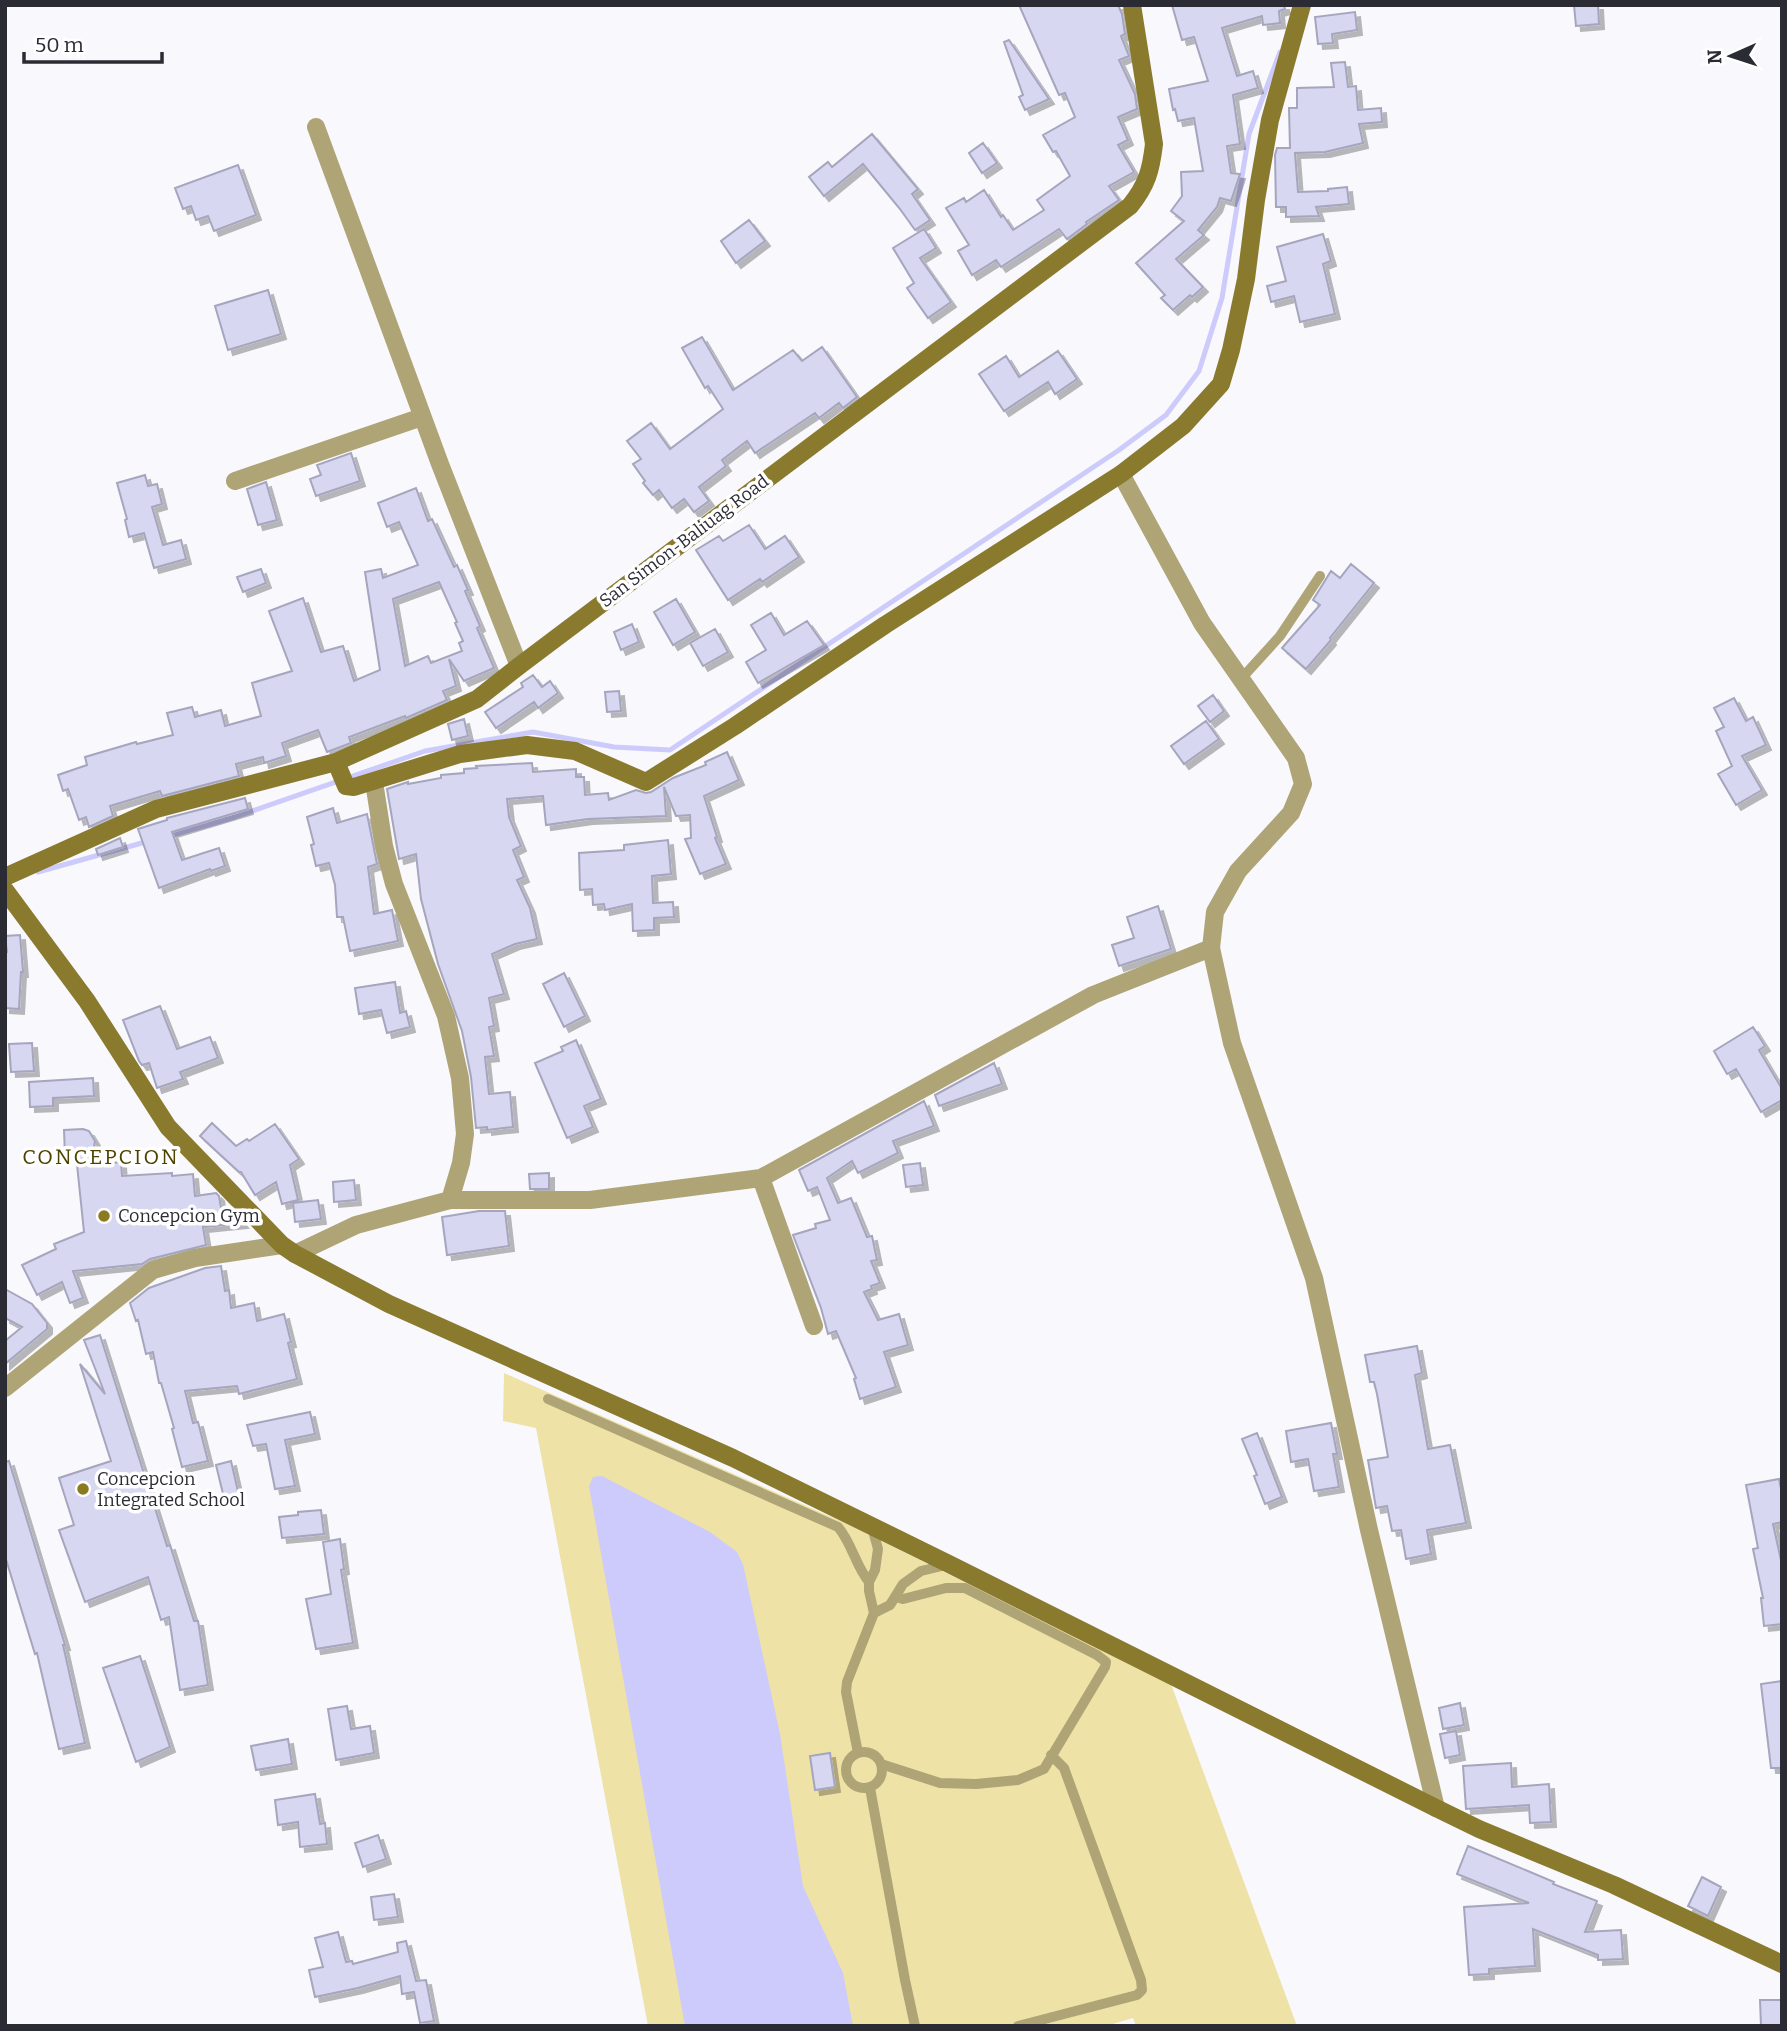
<svg xmlns="http://www.w3.org/2000/svg" width="1787" height="2031" font-family="Bitter,serif">
  <style>
    .green { fill: #eee2a6 }
    .water { fill: #cccbfc }
    .lines { fill: none; stroke-linecap: round; stroke-linejoin: round }
    .stream { stroke: #cccbfc; stroke-width: 5 }
    .building { fill: #d7d7f1; stroke: #a5a5be; stroke-width: 2; fill-rule: evenodd; filter: url(#shadow) }
    .lane { stroke: #aea475; stroke-width: 10 }
    .street { stroke: #aea475; stroke-width: 18 }
    .secondary { stroke: #8a7a2e; stroke-width: 18 }
    .poi-dot { fill: #8b7a1f; stroke: #fff; stroke-width: 2.5 }
    .labels { text-anchor: middle; stroke-width: 7; stroke-linejoin: round; paint-order: stroke }
    .street-label { font-size: 18px; fill: #2b2b34; stroke: #fff }
    .poi-label { font-size: 18px; fill: #2b2b34; stroke: #fff; text-anchor: start }
    .quarter-label { font-size: 21px; letter-spacing: 2px; fill: #4e4200; stroke: #fff }
  </style>
  <defs>
    <filter id="shadow"><feDropShadow dx="5" dy="5" stdDeviation="0" flood-color="#0004"/></filter>
  </defs>
  <rect width="100%" height="100%" fill="#f8f8fd"/>
  <!-- green -->
  <path class="green" d="M504,1373L845,1523L1171,1684L1297,2026H1136L1133,2018L1106,2026H648L536,1428L503,1421Z"/>
  <!-- water -->
  <path class="water" d="M602,1476L710,1532L737,1552L743,1564L780,1734L803,1886L843,1973L853,2026H685L589,1486L593,1477Z"/>
  <g class="lines">
    <!-- stream -->
    <path class="stream" d="M169,836L235,817L425,751L533,732L614,747L670,750L1119,450L1166,415L1199,371L1222,298L1249,134L1280,52
      M38,872L149,841"/>
  </g>
  <!-- building -->
  <path class="building" d="M1019,5H1118L1122,14L1125,34L1121,36L1129,56L1119,60L1135,94L1137,109L1118,117L1128,140L1118,145L1134,172L1109,186L1119,200L1086,222L1087,224L1067,239L1059,229L1001,267L996,260L972,275L958,251L969,245L946,208L964,198L966,202L984,190L1001,217L1003,215L1013,230L1044,210L1037,200L1070,176L1056,151L1053,152L1043,135L1075,117L1065,93L1059,95Z
    M1172,5H1284L1285,9L1279,11L1280,23L1263,25L1262,16L1222,28L1237,76L1253,71L1258,88L1233,95L1240,144L1227,146L1231,173L1240,174L1231,201L1220,198L1217,207L1198,230L1204,235L1176,259L1203,287L1192,297L1190,295L1173,310L1161,298L1165,295L1136,263L1184,221L1171,211L1182,196L1181,172L1203,171L1194,118L1178,121L1175,109L1173,110L1169,89L1208,81L1194,37L1182,40Z
    M1574,5H1598L1599,24L1576,26Z
    M1355,12L1357,30L1332,34L1333,43L1318,44L1315,17Z
    M1009,40L1049,99L1025,110L1019,97L1023,95L1004,42Z
    M1345,62L1348,87L1356,86L1358,110L1381,108L1382,122L1359,124L1363,143L1325,152L1295,153L1298,192L1328,191V189L1347,187L1349,204L1316,207L1319,216L1286,217V207H1276L1275,155L1277,148H1290L1289,108H1297V88L1334,87L1331,63Z
    M872,134L918,189L912,194L930,220L915,230L900,209L863,164L824,196L809,177L828,162L832,167Z
    M983,143L997,163L982,173L969,153Z
    M238,165L256,215L214,231L208,216L196,220L191,206L183,209L175,188Z
    M749,220L765,241L736,263L721,241Z
    M924,229L936,248L920,258L951,302L928,318L907,288L914,283L893,248Z
    M1323,234L1331,261L1323,264L1335,314L1300,322L1294,296L1271,302L1267,286L1286,281L1277,247Z
    M268,290L281,334L228,350L215,306Z
    M702,337L733,390L793,350L802,361L822,347L857,397L843,408L839,403L819,418L815,413L755,453L747,441L722,460L726,466L699,487L709,501L694,512L684,499L672,508L659,490L653,495L643,483L645,481L633,464L641,459L627,441L651,423L670,449L723,409L708,386L705,388L682,348Z
    M1058,351L1077,379L1055,394L1048,382L1004,411L979,374L1006,356L1019,377Z
    M351,453L360,481L316,496L310,479L321,475L317,465Z
    M145,475L148,486L157,484L162,504L152,507L163,545L181,540L186,559L154,568L144,533L129,537L125,520L127,519L117,483Z
    M266,482L277,520L258,525L247,489Z
    M416,488L428,521L432,519L454,567L457,565L468,590L465,591L480,626L477,628L494,668L464,681L449,659L456,686L443,691L447,700L406,718L405,716L349,737L351,743L327,752L318,730L282,743L286,756L264,763L263,757L236,764L239,776L162,796L160,791L110,806L113,816L89,827L86,817L79,820L68,789L63,791L58,775L87,765L85,757L136,742L137,744L173,735L167,713L192,707L195,717L221,710L225,726L261,716L252,683L292,671L269,611L303,598L321,652L343,646L354,681L380,670L365,572L381,569L383,578L418,565L399,522L387,527L378,503ZM439,582L457,622L455,623L463,641L459,643L462,651L431,663L428,656L405,666L393,599Z
    M749,525L765,549L785,536L799,557L762,582L760,579L728,600L696,550L719,536L723,541Z
    M1351,564L1374,583L1330,638L1331,640L1306,669L1282,648L1320,605L1313,600L1331,571L1340,578Z
    M261,569L266,583L243,592L237,577Z
    M676,599L695,632L673,645L654,612Z
    M771,613L784,635L807,621L824,645L758,683L746,662L766,650L751,625Z
    M632,624L639,642L621,650L614,632Z
    M715,629L728,652L703,666L690,643Z
    M533,675L542,687L550,681L558,693L538,708L534,702L496,728L485,712L523,687L521,683Z
    M619,691L621,711L607,712L605,692Z
    M1213,695L1224,711L1210,722L1198,706Z
    M1734,698L1746,721L1753,717L1766,745L1742,756L1762,790L1736,805L1718,774L1732,766L1716,731L1724,727L1714,708Z
    M464,719L468,736L452,740L448,724Z
    M1206,721L1219,739L1184,764L1171,746Z
    M727,752L739,780L704,796L717,837L715,838L726,864L700,874L685,839L691,838L690,815L676,816L664,787L666,816L588,819L546,825L543,796L507,799L509,817L521,846L513,850L524,877L517,880L530,908L537,939L515,944L492,954L504,994L489,998L494,1026L489,1027L494,1056L485,1057L489,1094L510,1092L513,1127L487,1130V1127L476,1128L471,1077L462,1031L438,964L421,899L416,854L399,859L387,789L408,782V784L441,778V775L464,773V769L477,768L476,766L532,763L533,772L576,769V777H584L585,795L608,793L609,800L636,790L646,793L651,792L673,778L706,765L705,762Z
    M245,798L248,809L172,832L182,860L219,848L225,866L211,871L210,869L159,888L138,829L167,820V818Z
    M333,808L337,823L367,814L377,864L368,867L374,914L392,910L398,941L350,951L343,917H337L335,885L329,863L316,866L311,845L314,844L307,817Z
    M120,838L123,847L98,855L96,849Z
    M668,840L671,874L652,876L653,903L673,902L674,917L654,918V930L633,931L632,904L605,910L604,904L593,905L592,889L580,890L579,853L624,850V845Z
    M1158,906L1171,949L1119,966L1112,945L1134,938L1127,917Z
    M20,935L23,972H21L19,1009L5,1008V953L7,952L5,936Z
    M564,973L585,1016L564,1027L543,984Z
    M395,982L400,1013L406,1011L410,1027L387,1033L381,1010L359,1014L355,988Z
    M160,1006L177,1049L210,1037L218,1058L180,1072L183,1079L157,1088L149,1063L142,1065L139,1061L123,1020Z
    M1753,1027L1765,1046L1759,1050L1782,1089V1100L1761,1112L1736,1069L1727,1074L1714,1051Z
    M576,1040L601,1099L584,1106L593,1127L567,1138L535,1063L563,1051L561,1047Z
    M32,1043L34,1071L11,1072L9,1044Z
    M994,1063L1002,1084L939,1106L935,1095Z
    M93,1078L94,1096L53,1098V1106L30,1107L29,1082Z
    M924,1101L934,1126L893,1141L898,1153L858,1173L852,1161L827,1178L838,1203L851,1198L867,1237L872,1236L877,1260L871,1261L880,1283L871,1286L872,1289L864,1292L878,1320L899,1314L908,1345L884,1352L896,1387L860,1399L854,1379L856,1378L836,1331L828,1334L821,1308L793,1235L816,1228L815,1224L830,1220L817,1187L808,1191L799,1170Z
    M212,1123L236,1146L247,1139L249,1141L275,1124L299,1159L290,1165L298,1200L282,1204L276,1182L255,1195L241,1172H239L200,1136Z
    M83,1129L89,1131L95,1141L91,1165L121,1162L122,1176L172,1173V1176L193,1174L195,1196L216,1193L219,1196L221,1208L229,1207L243,1223L203,1227L206,1245L150,1259L142,1264L73,1271L83,1298L70,1303L62,1282L37,1295L22,1265L56,1249L54,1244L84,1232L76,1155L65,1156L64,1130Z
    M920,1163L923,1185L906,1187L903,1165Z
    M549,1173V1189H530L529,1174Z
    M354,1180L356,1200L334,1202L333,1182Z
    M318,1200L321,1219L295,1222L293,1203Z
    M479,1211H505L509,1246L447,1255L442,1217Z
    M221,1266L225,1291L229,1290L231,1308L254,1303L257,1321L284,1314L291,1342L288,1343L297,1379L239,1394L237,1386L185,1391L193,1423L198,1422L208,1461L182,1467L172,1429L174,1428L161,1383H159L153,1352L146,1354L138,1320L136,1321L130,1303L149,1288L205,1268Z
    M5,1289L32,1304L47,1323V1329L5,1364V1341L22,1327L5,1318Z
    M100,1335L167,1546L170,1545L194,1621H198L208,1685L180,1690L169,1617L161,1620L148,1577L85,1602L59,1530L74,1525L59,1478L111,1461L80,1364L105,1394L84,1340Z
    M1417,1346L1422,1373L1415,1375L1428,1449L1450,1445L1466,1523L1427,1530L1431,1554L1406,1559L1401,1530L1392,1531L1387,1506L1376,1508L1368,1460L1388,1457L1377,1394L1374,1382H1370L1365,1355Z
    M310,1412L315,1434L285,1440L295,1486L275,1489L266,1444L253,1446L247,1425Z
    M1331,1423L1337,1454H1333L1339,1487L1314,1491L1308,1459L1291,1462L1286,1431Z
    M1257,1433L1282,1497L1265,1504L1254,1476L1257,1475L1242,1439Z
    M9,1461L65,1645H63L85,1743L59,1749L37,1653L35,1654L5,1556V1462Z
    M231,1461L239,1496L224,1498L216,1465Z
    M1779,1479L1782,1494V1522L1773,1524L1782,1565V1624L1764,1626L1761,1598H1763L1753,1549L1758,1548L1746,1485Z
    M321,1510L324,1534L282,1538L279,1517L298,1515V1512Z
    M340,1539L344,1569L341,1570L353,1643L316,1649L306,1599L331,1594L323,1542Z
    M140,1656L170,1747L136,1762L103,1668Z
    M1782,1681V1768H1771L1761,1684Z
    M1460,1703L1464,1725L1443,1729L1439,1708Z
    M347,1706L351,1729L370,1726L374,1753L336,1760L328,1709Z
    M1456,1731L1460,1755L1445,1758L1440,1734Z
    M288,1739L292,1764L256,1770L251,1746Z
    M830,1753L835,1787L815,1790L810,1756Z
    M1511,1763L1512,1787L1549,1784L1551,1822L1530,1823L1529,1805L1466,1809L1463,1766Z
    M315,1794L320,1824L325,1823L327,1844L300,1847L298,1822L278,1825L275,1800Z
    M378,1835L386,1859L363,1867L355,1843Z
    M1468,1846L1554,1882L1553,1884L1597,1901L1585,1932L1621,1930L1623,1959L1598,1960V1955L1533,1929L1535,1966L1489,1969V1974L1469,1975L1464,1907L1529,1903L1457,1874Z
    M1702,1877L1721,1887L1708,1916L1688,1906Z
    M394,1894L398,1917L374,1920L371,1897Z
    M338,1932L346,1962L352,1961L353,1964L398,1952L397,1943L406,1941L416,1981L426,1980L434,2021L420,2023L414,1992L402,1994L400,1976L358,1988L315,1997L309,1970L323,1967L315,1938Z
    M1760,2000H1782V2026H1761Z"/>
  <g class="lines">
    <!-- lane -->
    <path class="lane" d="M1241,679L1280,636L1320,576
      M548,1399L838,1527C852,1543 855,1565 869,1582
      M874,1613L890,1605L903,1584L921,1571L946,1565
      M846 1770a18 18 0 1 1 36 0a18 18 0 1 1-36 0Z
      M858,1753L846,1692L847,1682L874,1613L869,1591V1582L875,1570L878,1549L872,1527
      M881,1764L940,1783L976,1784L1018,1780L1044,1769L1105,1667L1106,1662L1097,1655L965,1588H946L903,1599L896,1597
      M870,1788L905,1980L915,2026
      M1018,2026L1137,1995L1142,1990L1141,1980L1064,1768L1051,1755"/>
    <!-- street -->
    <path class="street" d="M316,127L440,464L519,666
      M1121,474L1202,623L1296,758L1303,784L1291,813L1238,871L1215,912L1211,948L1232,1043L1314,1278L1369,1530L1436,1808
      M235,481L422,417
      M761,1178L814,1326
      M450,1200H590L761,1178L1093,995L1211,948
      M295,1254L356,1225L450,1200L461,1163L465,1134L460,1078L446,1016L394,884L384,846L374,782
      M5,1388L153,1270L195,1258L282,1245"/>
    <!-- secondary -->
    <path class="secondary" d="M336,762L346,786L354,787L460,754L527,745L575,751L646,782L735,726L885,625L1121,474L1183,426L1221,384L1231,350L1246,279L1256,200L1270,120L1302,5
      M5,877L156,809L336,762L477,699L519,666L1130,206C1147,185 1151,170 1154,144L1132,5
      M5,890L87,1001L168,1127L282,1245L295,1254L389,1304L733,1458L949,1564L1436,1808L1479,1829L1614,1885L1782,1964"/>
  </g>
  <!-- markers -->
  <g class="poi-dot">
    <circle cx="104" cy="1216" r="7"/>
    <circle cx="83" cy="1489" r="7"/>
  </g>
  <g class="labels">
    <!-- street labels -->
    <g class="street-label">
      <text transform="translate(684 541) rotate(-37)" y="6">San Simon-Baliuag Road</text>
    </g>
    <!-- poi labels -->
    <g class="poi-label">
      <text x="118" y="1222">Concepcion Gym</text>
      <text x="97" y="1485">Concepcion<tspan x="97" dy="21">Integrated School</tspan></text>
    </g>
    <!-- quarter labels -->
    <g class="quarter-label">
      <text x="101" y="1164">CONCEPCION</text>
    </g>
  </g>
  <!-- border -->
  <rect width="1787" height="2031" fill="none" stroke="#2b2b34" stroke-width="14"/>
  <!-- north arrow -->
  <g transform="translate(1731 56) rotate(267)" stroke="#ffffff" stroke-width="5" paint-order="stroke">
  <path d="M0-5L12 26L0 18L-12 26Z" fill="#2b2b34"/>
  <text y="-10" font-size="19" font-weight="bold" text-anchor="middle" fill="#2b2b34">N</text>
  </g>
  <!-- scale -->
  <path d="M24 52v10h138v-10" fill="none" stroke="#2b2b34" stroke-width="3.5"/>
  <text x="35" y="52" font-size="21" fill="#2b2b34" stroke="#ffffff" stroke-width="5" paint-order="stroke">50 m</text>
</svg>
